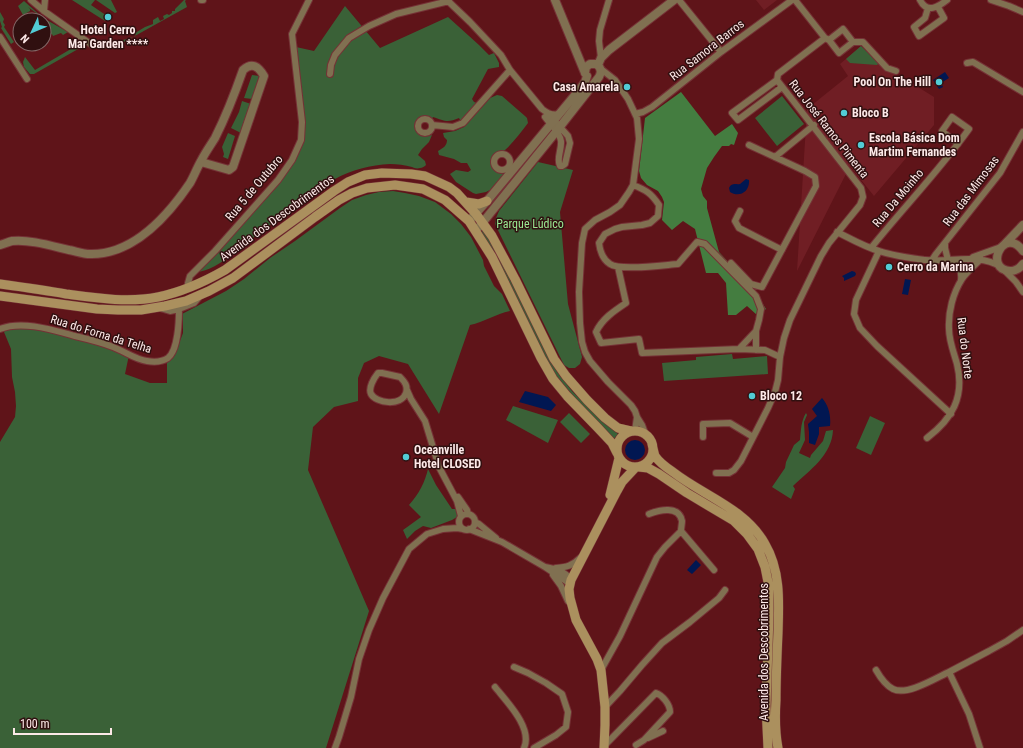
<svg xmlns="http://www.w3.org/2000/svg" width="1023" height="748" font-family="'Roboto Condensed',sans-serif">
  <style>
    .built { fill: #701e24 }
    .green { fill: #3a6137 }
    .forest { fill: #447d40 }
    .water { fill: #011752 }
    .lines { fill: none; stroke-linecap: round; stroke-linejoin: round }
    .minor-casing { stroke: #753236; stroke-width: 8 }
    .tertiary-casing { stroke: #753236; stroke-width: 10 }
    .secondary-casing { stroke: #753236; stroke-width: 10 }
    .minor { stroke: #807051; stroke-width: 6 }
    .tertiary { stroke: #807051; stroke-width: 8 }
    .secondary { stroke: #ab905e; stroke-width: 9 }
    .poi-dot { fill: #52ccd5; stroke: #301010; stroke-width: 1.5 }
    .labels { text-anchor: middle; stroke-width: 3; stroke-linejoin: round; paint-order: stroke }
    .poi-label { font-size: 12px; font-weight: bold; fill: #fde9e8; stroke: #301010; text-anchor: start }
    .street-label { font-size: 12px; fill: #fde9e8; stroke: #301010 }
    .park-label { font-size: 12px; fill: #9aea93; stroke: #301010 }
  </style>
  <rect width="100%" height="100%" fill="#5f1419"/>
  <!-- built -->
  <path class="built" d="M756,0H777L764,10Z
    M861,46L885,69L905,79L934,97V125L874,196L850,166L797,271L807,109L848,76L840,64Z"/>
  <!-- green -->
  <path class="green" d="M72,0H95L91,5L110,18H105V21Z
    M96,0H111L117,12L115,13Z
    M184,0H186L185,1L187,7L124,42L123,40L136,36L135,33L145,27L153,24V20L158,17L160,21L164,19L163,16L167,14L169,15L172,13V11H175V9Z
    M24,1L43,18L68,32L63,35L61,33L53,36L52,34L46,38L44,42L48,32L44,25V20H39L35,18L39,15L28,7L30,9V11L23,15L18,6Z
    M345,6L380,48L448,17L479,45L489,55L494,53L499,63V67L488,69L472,99L474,102L477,103L461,122L459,118C448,123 444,121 433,117L432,119L421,117C408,126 419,138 432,135L429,142L422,149L418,155L425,161L426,165C425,166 422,168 420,168C417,169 414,168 412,167C405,165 397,164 390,164C371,165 351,170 335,179C306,196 280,218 253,238C238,249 216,271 196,272L284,177L302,145L305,118L296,47L314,51Z
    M0,12L4,19L3,22L5,25L4,27L14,42L11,44L1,28L2,27L0,21Z
    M80,39L87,44L34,74H30L24,67L23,62L25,57L35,70L76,46L74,42Z
    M861,46L879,63L877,65L850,63L846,59Z
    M252,75L259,76L252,99L244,98Z
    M497,95L502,96L525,116L527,118L528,123C521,132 513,143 505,150C502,153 497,152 494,155C486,163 497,172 504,174L490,190L486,192L476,194L473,193L456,182L450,174L456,170L468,172L471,170L467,163H461L454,159L439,155L438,151C443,148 447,146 447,140L444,137L443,133L455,131L464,127L490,98Z
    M782,96L804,124L777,146L755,118Z
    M242,101L251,104L241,133L231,128L239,112Z
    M228,133L235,136L228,159L223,157L224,154L222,147Z
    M538,162L573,170L560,212L568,304L582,357L580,364L575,368H569L564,365L495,224L496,218L499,211Z
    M393,191L405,193L419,196L435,202L451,214L461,224L471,237L483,260L484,266L494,286L502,294L510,311C496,314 484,322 470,325L439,414L408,364L379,356L364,363L358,378V401L334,407L313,427L308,470L369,611L326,748H0V442L15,417L16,406L15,392L12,377L11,349L4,332L6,326L51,329L129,355L125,374L150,383H167V363L175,354L183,333V322L182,314L226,291L244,279L270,258L295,241L340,208L352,200L366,195L379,192Z
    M481,228L490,240L556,370L572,391L593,412L618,434L613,440L558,379L549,366L483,236Z
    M732,354L733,359L767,356L768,374L664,381L662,363L696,360V357Z
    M513,406L558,420L548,443L506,420Z
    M569,413L590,434L581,443L560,422Z
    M806,413L807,415L804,422L805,440L799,453L810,458L811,455L823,441L826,431L833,430C832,455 810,470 793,486L795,489L791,499L772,487L785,468L786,462L794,445L800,440C801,430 801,421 806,413Z
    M870,416L885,423L871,455L856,448Z
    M428,469L436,485L452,509H457L458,512L457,517L452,520L431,528L423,526L415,531L407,539L403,530L410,525L421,517L409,505C419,494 425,482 428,469Z"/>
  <!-- forest -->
  <path class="forest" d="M681,92L715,136L732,124L738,133L734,145L731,144L729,146H722L714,157L707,168L701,189L703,196L707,201V208L719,252L755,291L766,309L757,315L747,306L736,315H728L726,283L718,273H706L695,229L683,221L672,230L662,220L664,202L662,197L658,191L647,185L641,178L639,171L645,118Z"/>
  <!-- water -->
  <path class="water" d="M945,72L949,78L941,83L943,87L939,89L933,80Z
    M746,179L749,180C750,192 739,198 730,192L729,188C732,182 736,185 740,184Z
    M852,271L855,272L856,274L855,276L844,281V278L842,276Z
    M905,279L911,280L908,295L902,294Z
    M525,391L548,397L556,405L551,411L519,402Z
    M822,398C829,406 831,416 830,426L819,427V434L815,445L809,443V432L808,424L817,416L812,409Z
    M625 450a10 10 0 1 1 20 0a10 10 0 1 1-20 0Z
    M696,560L701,565L692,574L687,570Z"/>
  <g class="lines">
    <defs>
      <path id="minor" d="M31,0L44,11L92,45H120
        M201,0H203
        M447,0L470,22L501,55L510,70L542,109C547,113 552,116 558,114
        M679,0L721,52
        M920,0C927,14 938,7 947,0
        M991,0L1009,6L1023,12
        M928,8L925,18L914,27L919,36L944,18L938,7
        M44,11L45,0
        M0,37L27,79
        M825,38L829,40L839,53L853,42L843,29L829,40
        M853,42H863L887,68L896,71
        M601,58L599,41L600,30L609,0
        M967,63L973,62L1023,92
        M601,69L615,80L628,99L637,118L639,139L633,185L629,192L620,205L610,212L595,220L585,229L582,243L579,292L580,323L582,342L585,352L590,361L608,382L631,405L635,411L637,417L642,425L646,436
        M330,74L331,65L335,55L349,38L369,26L396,14L449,1
        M777,80L732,113L738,120L782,87
        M635,114L643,112L652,107L721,52L792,0
        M545,117C550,124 560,132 561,141C562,149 556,159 560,166H562L565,164L570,143L568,136L551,117
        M418 126a7 7 0 1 1 14 0a7 7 0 1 1-14 0Z
        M432,125L453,127L463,123L510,70
        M494 162a8 8 0 1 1 16 0a8 8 0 1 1-16 0Z
        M775,157L814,125
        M633,185C646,190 651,193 659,205L658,216L650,223L642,225L622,227L615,229L605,234L599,243C600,251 602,259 610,264C620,271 664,265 678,264L697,242L705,244L756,296L761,309L759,320L756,331L739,349
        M740,211L735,221L739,228L782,250
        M837,232C851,239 865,247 879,251C894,256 910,258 925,260C950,263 978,252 1001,267
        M945,243V248L948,260
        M871,248C903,208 939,171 969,129L952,117L942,131L958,144
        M879,251L856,300L854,314L860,328L877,346L951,414
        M973,257L1001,247
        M932,260L936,254L1000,173L1023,132
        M953,260C959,267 962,270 961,280
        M731,263L751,284L762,287L816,186L815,177L805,171L749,145
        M618,267L626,303C614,311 602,319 596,332L601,343L639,339L642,353L739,349L765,350L780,357
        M1005,271L1016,282L1023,292
        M188,283L190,276L215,251L278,180L292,160L301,140L302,122L292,34L309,0
        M160,308L170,311L179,309L194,303L200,296
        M0,329C22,320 53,330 75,336C88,339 101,342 113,347C124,351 136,360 147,361C153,362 162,362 168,358C178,350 179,321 179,309
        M756,331V350
        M378,373H382L400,377C405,382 408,386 406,393C401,407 376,403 371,394C368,388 374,378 378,373Z
        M407,390L411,399L425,421L439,467L457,501L461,516
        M635,431L637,417
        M703,437V424L730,423L753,437
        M927,438C952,419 965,397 957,364C954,353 949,341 949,329C948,312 953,293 962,279C967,272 974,266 981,259
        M716,473H729L734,470L741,461L768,408L775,392L778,380L780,357L784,338L790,320L821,256L829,243L860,205L863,197L861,188L777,80L778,74L825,38L795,0
        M458,497L467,510L468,514
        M649,514C659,510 679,505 682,521C682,524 681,528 681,531
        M459 522a8 8 0 1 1 16 0a8 8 0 1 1-16 0Z
        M475,522L479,524L496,538
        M469,529L502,542L545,567L566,581L571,580C565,571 555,569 545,567
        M556,568C567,567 572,566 580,558
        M553,575L561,586L568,601
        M514,667L528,673L546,683L562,694L568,712L566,727L556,735L534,748
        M601,670L620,636L657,557L665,547L681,531L714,570
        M876,670C880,677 885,685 893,689C907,696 936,678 949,672
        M495,687C507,702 533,728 524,748
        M605,707L620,691L642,665L662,643L690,622L719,598L725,590
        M648,738L663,731
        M604,746L656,693C662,695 670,704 670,712L644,740L636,745
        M335,748L339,737L351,697L359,659L369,630L383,598L409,549L427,534L443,529L457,528L463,529
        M980,748L969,714L949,672L989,651L1007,641L1023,630"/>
      <path id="tertiary" d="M555,0L585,73
        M598,65L601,58L609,50L674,0
        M469,221L487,201L580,89L585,82L587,76
        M479,227L555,133L599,77C602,72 601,67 596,64H590L586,67L585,73
        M0,245C4,244 8,242 12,241C29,239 52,246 69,250C75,251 83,254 90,254C133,255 167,217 190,183C194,176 197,168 201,161C205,153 210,146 215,138C226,116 235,93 243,70C252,62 258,66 264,76L233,167L229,170L201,162
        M1004,245L1023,225
        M1023,251C1004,225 983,269 1010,271C1016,271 1020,268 1023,264"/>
      <path id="secondary" d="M466,202L479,204L487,201
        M0,284C22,287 44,290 66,294C96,298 128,303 158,297C182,292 204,282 225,270L334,191L348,182L365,175L382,173L411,174L425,176L449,187L457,193L476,214L492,236L515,279L554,359L566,376L587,400L605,418L618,428L631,431
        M0,296L97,309L118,310H141L165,306L186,301L209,291L233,278L315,217L339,200L352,193L367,188L395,185L423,189L445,200L469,221L492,257L541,358L553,379L567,396L598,428L612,443L617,453
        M617 449a18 18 0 1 1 36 0a18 18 0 1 1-36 0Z
        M652,444C653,448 654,453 655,456C659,462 667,468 673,472C704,496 746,509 765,544C781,571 779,603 778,633C777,655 776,677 776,700C775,716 775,732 778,748
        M639,467L648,468L659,474L687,493L734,521L747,534L758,549L765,567L769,587V615L766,706L768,748
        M610,495L619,458
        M604,748L605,725V707L601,670L597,659L576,620L570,598L569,589L571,580L617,491L622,482L636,467"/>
    </defs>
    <!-- minor casing -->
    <use href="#minor" class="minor-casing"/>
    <!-- tertiary casing -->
    <use href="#tertiary" class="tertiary-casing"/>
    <!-- secondary casing -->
    <use href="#secondary" class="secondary-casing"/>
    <!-- minor -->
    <use href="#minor" class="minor"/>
    <!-- tertiary -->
    <use href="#tertiary" class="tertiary"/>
    <!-- secondary -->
    <use href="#secondary" class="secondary"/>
  </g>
  <!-- markers -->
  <g class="poi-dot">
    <circle cx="108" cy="17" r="4"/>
    <circle cx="939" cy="82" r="4"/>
    <circle cx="627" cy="87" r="4"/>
    <circle cx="844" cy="113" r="4"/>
    <circle cx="861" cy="145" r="4"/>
    <circle cx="889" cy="267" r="4"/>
    <circle cx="752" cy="396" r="4"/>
    <circle cx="406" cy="457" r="4"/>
  </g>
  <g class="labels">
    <!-- poi labels -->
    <g class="poi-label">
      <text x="108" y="34" text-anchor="middle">Hotel Cerro<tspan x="108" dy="14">Mar Garden ****</tspan></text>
      <text x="931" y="86" text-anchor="end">Pool On The Hill</text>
      <text x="619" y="91" text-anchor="end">Casa Amarela</text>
      <text x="852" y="117">Bloco B</text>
      <text x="869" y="142">Escola Básica Dom<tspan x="869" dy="14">Martim Fernandes</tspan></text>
      <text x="897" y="271">Cerro da Marina</text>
      <text x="760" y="400">Bloco 12</text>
      <text x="414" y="454">Oceanville<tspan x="414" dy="14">Hotel CLOSED</tspan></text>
    </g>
    <!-- street labels -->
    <g class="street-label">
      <text transform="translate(707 50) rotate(-38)" y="4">Rua Samora Barros</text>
      <text transform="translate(829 129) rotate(52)" y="4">Rua José Ramos Pimenta</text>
      <text transform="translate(254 188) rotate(-50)" y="4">Rua 5 de Outubro</text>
      <text transform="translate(971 191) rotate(-53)" y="4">Rua das Mimosas</text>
      <text transform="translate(898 198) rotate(-50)" y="4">Rua Da Moinho</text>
      <text transform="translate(277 218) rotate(-36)" y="4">Avenida dos Descobrimentos</text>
      <text transform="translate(101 334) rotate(17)" y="4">Rua do Forna da Telha</text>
      <text transform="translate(965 348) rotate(83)" y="4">Rua do Norte</text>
      <text transform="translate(764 652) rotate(-90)" y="4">Avenida dos Descobrimentos</text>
    </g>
    <!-- park labels -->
    <g class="park-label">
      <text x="530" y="228">Parque Lúdico</text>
    </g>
  </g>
  <!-- north arrow -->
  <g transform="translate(32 32) rotate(226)"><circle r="19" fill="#301010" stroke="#826766"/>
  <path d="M0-3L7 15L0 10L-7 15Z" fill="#52ccd5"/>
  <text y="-6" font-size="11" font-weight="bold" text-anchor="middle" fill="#fde9e8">N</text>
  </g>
  <!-- scale -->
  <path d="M14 728v6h97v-6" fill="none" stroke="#fde9e8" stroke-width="2"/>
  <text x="20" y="728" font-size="12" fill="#fde9e8" stroke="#301010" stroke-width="3" paint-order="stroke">100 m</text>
</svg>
